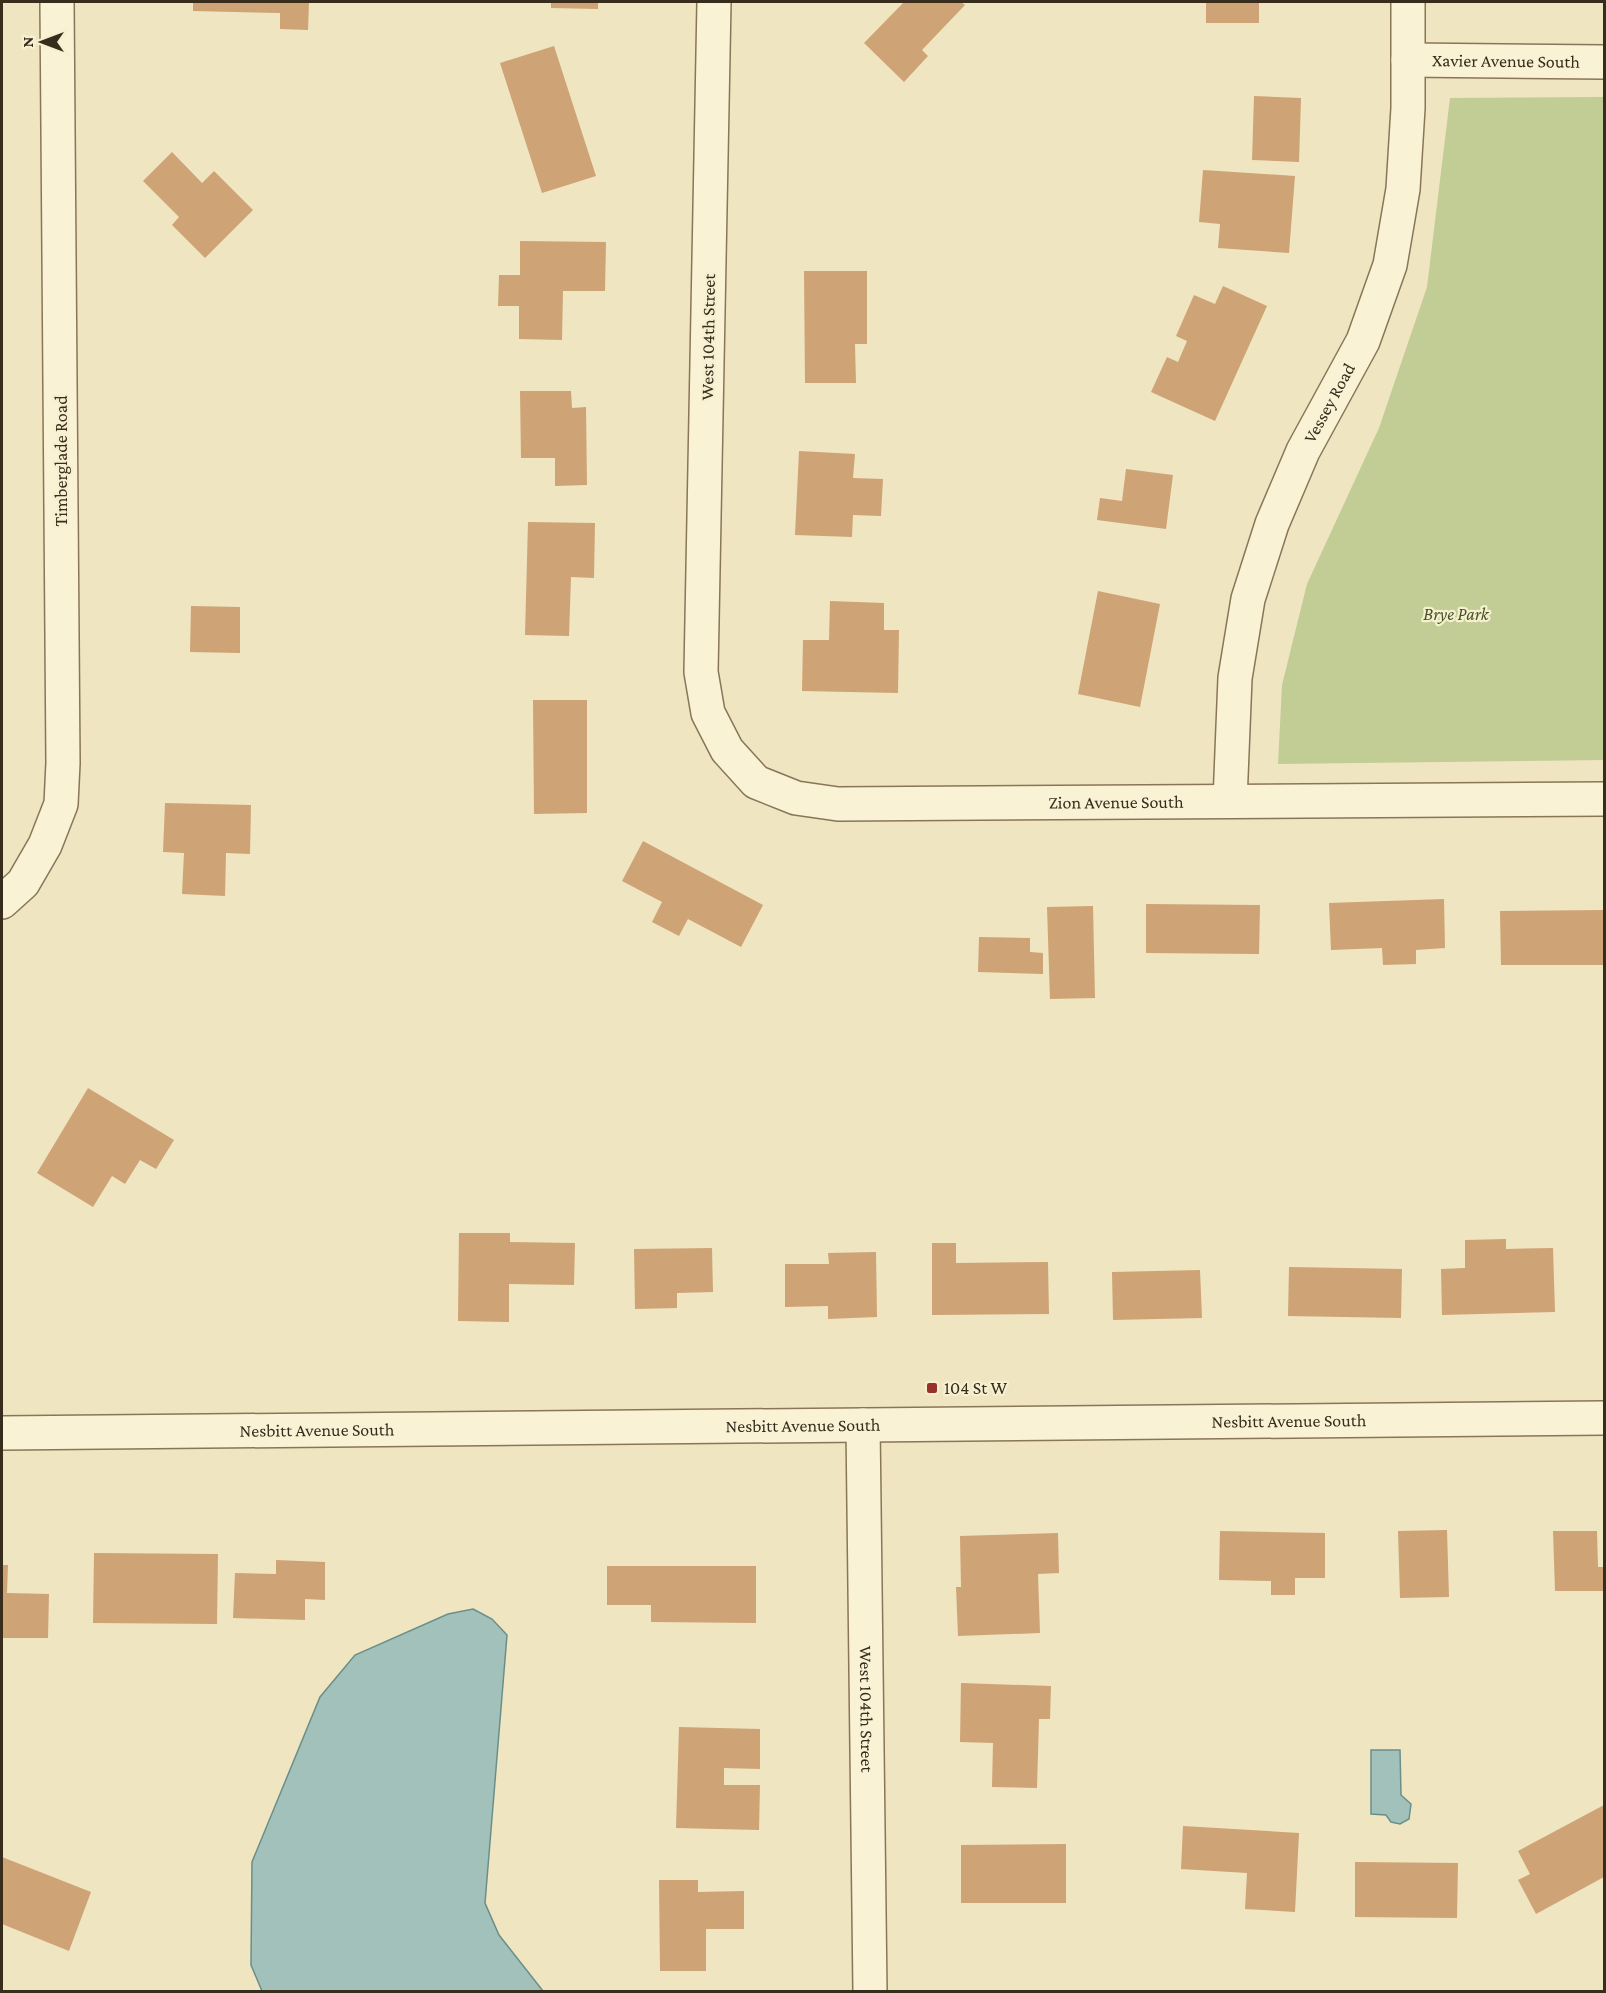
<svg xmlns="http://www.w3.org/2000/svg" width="1606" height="1993" font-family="'Crimson Pro',serif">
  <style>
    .green { fill: #c1cd94 }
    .water { fill: #a3c1bb; stroke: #6a8f89; stroke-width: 1.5 }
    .building { fill: #cea376 }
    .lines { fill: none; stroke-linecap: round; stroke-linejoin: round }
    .minor-casing { stroke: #887658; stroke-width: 36 }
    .tertiary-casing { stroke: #887658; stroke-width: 36 }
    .minor { stroke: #f9f2d4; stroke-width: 33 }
    .tertiary { stroke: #f9f2d4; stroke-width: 33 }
    .poi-dot { fill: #983127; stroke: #f6efd0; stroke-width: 2 }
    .labels { text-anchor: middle; stroke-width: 4.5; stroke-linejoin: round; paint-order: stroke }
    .street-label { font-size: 18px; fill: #382c1d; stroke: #f6efd0 }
    .park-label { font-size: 18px; font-style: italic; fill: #435423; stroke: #f6efd0 }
    .poi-label { font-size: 18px; fill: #382c1d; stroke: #f6efd0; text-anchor: start }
  </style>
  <rect width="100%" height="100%" fill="#efe5c1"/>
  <!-- green -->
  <path class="green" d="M1604,97V760L1278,764L1282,685L1307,584L1379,428L1427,287L1450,98Z"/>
  <!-- water -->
  <path class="water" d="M473,1609L492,1619L507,1635L485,1903L499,1935L543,1991H262L251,1965L252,1862L320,1697L355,1655L448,1614Z
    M1371,1750H1400L1401,1795L1411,1804L1409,1819L1400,1824L1391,1822L1386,1815L1371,1814Z"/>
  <!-- building -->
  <path class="building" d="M193,2H309L308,30L280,29V13L193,11Z
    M551,2H598V9L551,8Z
    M904,2H961L965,5L922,50L928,56L904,82L864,43Z
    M1206,2H1259V23H1206Z
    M554,46L596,176L542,193L500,63Z
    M1254,96L1301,98L1299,162L1252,160Z
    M172,152L202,183L214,171L253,210L205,258L172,225L179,217L143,181Z
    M1203,170L1295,176L1289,253L1218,248L1220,224L1199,222Z
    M520,241L606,242L605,291H563L562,340L519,339V306H498L499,275H520Z
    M804,271H867V344H855L856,383H805Z
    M1223,286L1267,306L1215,421L1151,392L1167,357L1178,362L1187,341L1176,336L1194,295L1215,304Z
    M520,391H571L572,408L586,407L587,485L555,486V458H521Z
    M799,451L855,454L853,478L883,479L881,516L853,515L852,537L795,535Z
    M1126,469L1173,475L1166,529L1097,520L1100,498L1122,501Z
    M528,522L595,523L594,578L571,577L569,636L525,635Z
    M1098,591L1160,604L1140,707L1078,694Z
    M830,601L884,603V630H899L898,693L802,691L803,640H829Z
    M191,606L240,607V653L190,652Z
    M533,700H587V813L534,814Z
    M165,803L251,805L250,854L226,853L225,896L182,894L184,853L163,852Z
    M643,841L763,905L741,947L688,919L679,936L652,922L662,902L622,881Z
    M1444,899L1445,948L1416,950V964L1383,965L1382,948L1331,950L1329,903Z
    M1146,904L1260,905L1259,954L1146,953Z
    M1093,906L1095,998L1050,999L1047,907Z
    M1604,910V965H1501L1500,911Z
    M979,937L1030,938V952L1043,953V974L978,972Z
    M88,1088L174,1140L156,1169L140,1160L125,1184L112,1176L93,1207L37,1173Z
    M459,1233H510V1242L575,1243L574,1285L509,1284V1322L458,1321Z
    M1506,1239V1249L1553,1248L1555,1312L1442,1315L1441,1269L1465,1268V1240Z
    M932,1243H956V1263L1048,1262L1049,1314L932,1315Z
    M712,1248L713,1292L677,1293V1308L635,1309L634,1249Z
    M876,1252L877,1317L828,1319V1306L785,1307V1264H829L828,1253Z
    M1289,1267L1402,1269L1401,1318L1288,1316Z
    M1200,1270L1202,1318L1113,1320L1112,1272Z
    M1447,1530L1449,1597L1400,1598L1398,1531Z
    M1220,1531L1325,1533V1578H1295V1595H1271V1581L1219,1580Z
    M1553,1531H1597L1598,1567H1604V1591H1555Z
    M1058,1533L1059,1573L1038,1574L1040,1633L958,1636L956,1587H961L960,1536Z
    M94,1553L218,1554L217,1624L93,1623Z
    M276,1560L325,1562V1600L305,1599V1620L233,1618L235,1573L276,1574Z
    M2,1565H8L7,1593L49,1594L48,1638H2Z
    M607,1566H756V1623L651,1622V1605H607Z
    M961,1683L1051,1686L1050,1719H1039L1037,1788L992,1787L993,1743L960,1742Z
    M679,1727L760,1729V1769L724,1768V1785H760L759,1830L676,1828Z
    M1604,1805V1877L1536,1914L1518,1880L1530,1874L1518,1851Z
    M1183,1826L1299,1833L1295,1912L1245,1909L1247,1873L1181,1869Z
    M1066,1844V1903H961V1845Z
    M2,1857L91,1892L69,1951L2,1924Z
    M1355,1862L1458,1863L1457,1918L1355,1917Z
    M659,1880H698V1892L744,1891V1929H706V1971H660Z"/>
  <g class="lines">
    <defs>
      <g id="minor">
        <path id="s1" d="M714,2L701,672L708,713L727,750L756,782L796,798L838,804L1604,799"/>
        <path id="s2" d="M1408,60L1604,62"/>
        <path id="s3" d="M1230,801L1235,678L1248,599L1272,524L1303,451L1363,341L1390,265L1403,189L1408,108V2"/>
        <path d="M2,902L23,883L45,845L61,804L63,763L57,2"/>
        <path id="s4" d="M863,1425L870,1992"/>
      </g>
      <g id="tertiary">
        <path id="s5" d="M2,1433L1604,1418"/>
      </g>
    </defs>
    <!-- minor casing -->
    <use href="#minor" class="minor-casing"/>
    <!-- tertiary casing -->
    <use href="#tertiary" class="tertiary-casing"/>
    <!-- minor -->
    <use href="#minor" class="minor"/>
    <!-- tertiary -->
    <use href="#tertiary" class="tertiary"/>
  </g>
  <!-- markers -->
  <rect class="poi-dot" x="926" y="1382" width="12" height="12" rx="3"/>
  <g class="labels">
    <!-- street labels -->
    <g class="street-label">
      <text dy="6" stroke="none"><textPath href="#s2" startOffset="98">Xavier Avenue South</textPath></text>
      <text transform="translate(708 337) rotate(-89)" y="6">West 104th Street</text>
      <text dy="6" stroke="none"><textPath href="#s3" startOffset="416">Vessey Road</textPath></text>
      <text transform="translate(61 461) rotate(-90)" y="6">Timberglade Road</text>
      <text dy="6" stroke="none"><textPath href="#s1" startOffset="1160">Zion Avenue South</textPath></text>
      <text dy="6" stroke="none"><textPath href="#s5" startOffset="1287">Nesbitt Avenue South</textPath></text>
      <text dy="6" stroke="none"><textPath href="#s5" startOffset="801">Nesbitt Avenue South</textPath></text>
      <text dy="6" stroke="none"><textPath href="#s5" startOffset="315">Nesbitt Avenue South</textPath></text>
      <text dy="6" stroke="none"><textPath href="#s4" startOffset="284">West 104th Street</textPath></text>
    </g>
    <!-- park labels -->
    <g class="park-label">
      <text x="1456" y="620">Brye Park</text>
    </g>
    <!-- poi labels -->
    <g class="poi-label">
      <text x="944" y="1394">104 St W</text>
    </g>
  </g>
  <!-- border -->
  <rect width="1606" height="1993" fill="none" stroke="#382c1d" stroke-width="6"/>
  <!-- north arrow -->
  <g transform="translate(42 42) rotate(270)" stroke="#f6efd0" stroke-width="4.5" paint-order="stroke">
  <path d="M0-4.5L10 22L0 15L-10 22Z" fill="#382c1d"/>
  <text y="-9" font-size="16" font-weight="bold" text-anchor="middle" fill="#382c1d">N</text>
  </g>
</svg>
